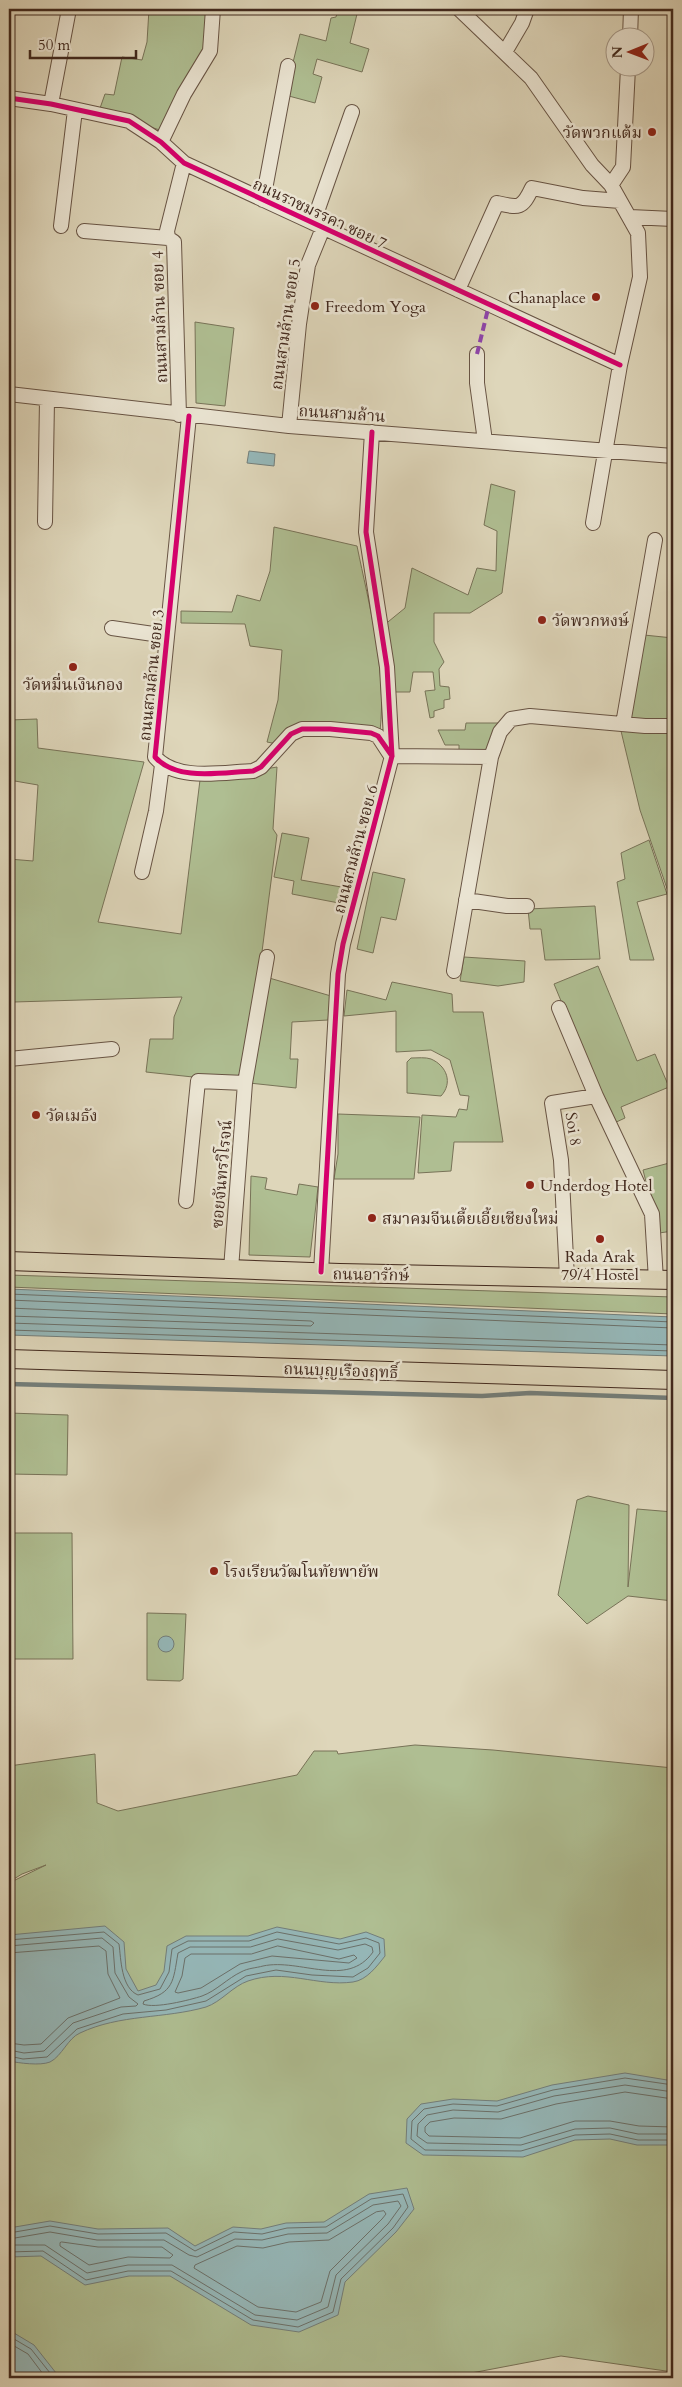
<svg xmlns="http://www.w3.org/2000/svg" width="682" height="2387" font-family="Cardo,'Noto Serif Thai',serif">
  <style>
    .green { fill: #afbe92; stroke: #787358 }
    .water { fill: #95b7b8; stroke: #737e7a }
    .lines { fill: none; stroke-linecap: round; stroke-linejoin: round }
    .shore { stroke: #6b706a; stroke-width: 1 }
    .stream { stroke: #737e7a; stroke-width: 4.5 }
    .minor-casing { stroke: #685444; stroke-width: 16 }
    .major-casing { stroke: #41281d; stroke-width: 20 }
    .minor { stroke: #eae4d2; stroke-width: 14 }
    .major { stroke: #ded6ba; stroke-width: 18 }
    .quiet { stroke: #8e44ad; stroke-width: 4; stroke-dasharray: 8 4; stroke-linecap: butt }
    .cycleway-casing { stroke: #eae4d2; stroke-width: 8 }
    .cycleway { stroke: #d6006c; stroke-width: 5 }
    .poi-dot { fill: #8f2418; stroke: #eae4d2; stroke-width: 2 }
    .labels { text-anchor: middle; stroke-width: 5; stroke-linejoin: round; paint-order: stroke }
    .poi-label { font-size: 16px; fill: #41281d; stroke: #eae4d2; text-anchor: start }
    .street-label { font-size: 16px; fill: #41281d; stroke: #eae4d2 }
  </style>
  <rect width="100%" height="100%" fill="#ded6ba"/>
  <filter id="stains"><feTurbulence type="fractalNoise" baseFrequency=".004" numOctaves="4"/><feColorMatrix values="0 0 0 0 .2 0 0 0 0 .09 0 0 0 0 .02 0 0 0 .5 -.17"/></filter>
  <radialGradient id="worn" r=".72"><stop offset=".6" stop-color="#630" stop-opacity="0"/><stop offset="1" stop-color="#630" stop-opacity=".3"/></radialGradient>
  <!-- green -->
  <path class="green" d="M149,9H208L205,49L163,131L99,111L105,94L114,95L122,57L142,60L147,42Z
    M338,10L357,14L350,43L369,49L362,72L317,59L313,74L322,77L315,103L285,95L300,34L326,41L331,18L336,17Z
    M195,322L234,328L225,406L196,403Z
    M491,484L515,491L502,593L470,613H434V642L444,662L439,669L440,686L449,687L450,699L444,700V708L434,711V717L430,718L425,691L435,690L433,672H413L410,692H391L383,626L405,608L412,568L468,595L477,568L496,571L497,531L484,525Z
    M274,527L357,546C369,605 387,670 380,731L316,725L277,744L267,742L278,700L282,650L250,646L245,624L181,623V611L232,612L237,595L260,601L270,571Z
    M644,635L673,638V721H628Z
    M37,719L38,748L144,762L98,922L181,934L200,780L277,767L273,829L277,835L259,975L331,996L328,1020L292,1022L290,1059H298L296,1088L146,1072L150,1039H173L174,1017L182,997L14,1002L9,968V859L33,861L38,785L9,780V720Z
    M466,723H499L498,731L488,752L459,753V745H445L438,730H465Z
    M673,728V906L640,810L621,731Z
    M282,833L309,838L301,880L347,888L344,904L292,894L294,881L274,877Z
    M649,840L667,894L637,902L654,960H630L617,882L625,879L621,853Z
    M373,872L405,879L396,920L381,917L373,953L357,949Z
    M595,906L600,959L545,960L541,929H530L528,909Z
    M464,957L525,961L524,982L498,986L460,981Z
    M598,966L637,1061L655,1054L669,1087L621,1107L625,1118L612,1124L554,984Z
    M392,982L452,994L453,1012H483L503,1142H454L451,1171L418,1173L422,1115L456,1117L459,1109L467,1110L469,1096L460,1095L450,1060L431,1050L396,1052V1011L344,1016L347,990L386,1000Z
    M411,1058C417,1058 426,1057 431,1059C447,1066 453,1083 441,1096L407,1093V1062Z
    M338,1114L420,1117L414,1179H334L338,1154Z
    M673,1162V1231L659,1233L643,1170Z
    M251,1176L267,1178L265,1189L297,1195L299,1184L318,1187L310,1257L249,1255Z
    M9,1275L673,1297V1314L9,1287Z
    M9,1413L68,1415L67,1475L9,1474Z
    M588,1496L629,1505L628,1587L637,1509L673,1512V1601L628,1596L587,1624L558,1595L577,1500Z
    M9,1533H72L73,1659H9Z
    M147,1613L186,1614L183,1679L180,1681L147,1680Z
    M415,1745L493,1750L673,1768V2372L561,2356L445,2378H9V1883L46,1865L22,1874L9,1882V1766L95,1754L97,1803L118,1811L297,1775L314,1751H337L338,1754Z"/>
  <!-- water -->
  <path class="water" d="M249,451L275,454L274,466L247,463Z
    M9,1289L673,1317V1356L9,1335Z
    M158 1644a8 8 0 1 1 16 0a8 8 0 1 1-16 0Z
    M105,1926L124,1942L126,1969L138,1991L156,1985L164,1971L167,1946L186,1936H248L277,1927L340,1939L366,1932L384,1939L385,1956C377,1966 367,1980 353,1982C317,1987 285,1968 248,1981C233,1986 221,2002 206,2007C164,2019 120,2014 80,2033C68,2038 62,2056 50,2062C40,2066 19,2063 9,2061V1935Z
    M625,2073L673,2081V2145H637L610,2139L575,2140L523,2157L423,2155L406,2143L407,2119L421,2104L453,2099L497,2101L552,2085Z
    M407,2188L414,2209L396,2232L345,2282L338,2315L299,2332L251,2325L170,2276H129L85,2285L41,2256L9,2257V2228L50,2221L98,2229L168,2228L195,2246L233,2227L261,2229L286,2223L324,2222L369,2194Z
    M9,2330L34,2345L60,2378H9Z"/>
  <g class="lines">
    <!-- shore -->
    <path class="shore" d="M9,1294L673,1322
      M9,1300L673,1328
      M9,1308L311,1321L314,1323L311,1326L9,1316
      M9,1323L673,1345
      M9,1330L673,1351
      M278,1939L338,1950L365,1944L372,1947L373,1952C347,1989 300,1958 263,1966C256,1968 248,1968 241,1972C228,1978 216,1991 202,1996C190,2000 154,2009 143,2004L144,2001C174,1992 173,1982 178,1953L190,1947H250Z
      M9,1940L104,1932L119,1944C121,1959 121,1988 138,1995L160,1989L169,1972L172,1949L188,1941H249L277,1932L339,1944L366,1938L379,1943L380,1953L368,1968L353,1977L312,1975L276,1970L246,1976L206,2001L166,2010L123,2014L77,2029L47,2057L23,2059L9,2056
      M9,1946L102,1938L113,1947L115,1973L129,1997L138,2004L136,2006L121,2007L73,2023L44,2051L24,2053L9,2050
      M278,1946L339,1959L354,1955L357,1958L349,1963L272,1956L240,1964L201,1988L178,1993L175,1992L182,1976L185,1958L191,1954H251Z
      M9,1953L99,1946L106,1951L108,1974L120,1998L68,2018L41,2044L24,2045L9,2043
      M673,2085L625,2078L553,2090L497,2106L453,2104L424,2109L412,2121L411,2139L425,2150L521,2151L575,2135L610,2134L638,2140H673
      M673,2092L625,2085L554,2096L498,2112L453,2110L427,2115L418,2124L417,2136L427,2143L521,2145L575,2129L610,2128L638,2134H673
      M673,2099L625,2092L556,2104L501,2119L454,2118L430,2122L425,2127V2132L429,2136L520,2138L575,2121H610L639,2126L673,2127
      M384,2211L386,2214L382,2219L330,2271L321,2302L296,2312L258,2307L194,2268L195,2265L237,2246L263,2248L289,2242L329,2240L376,2212Z
      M9,2233L50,2226L98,2234L166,2233L195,2251L234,2232L262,2234L287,2228L326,2227L371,2199L403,2194L408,2207L393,2228L341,2279L333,2312L298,2327L253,2320L171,2271H128L86,2280L43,2251L9,2252
      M9,2239L50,2232L97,2240H164L189,2255L197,2257L235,2239L262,2240L288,2234L327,2233L373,2205L398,2201L401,2206L388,2224L336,2275L328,2307L297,2320L255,2315L172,2265H128L87,2273L45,2245H9
      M62,2242L98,2247H162L173,2255L170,2258L128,2257L89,2265L60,2246V2243Z
      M9,2336L31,2349L54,2378
      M9,2343L28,2354L46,2378"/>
    <!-- stream -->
    <path class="stream" d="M9,1384L482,1396L530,1393L673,1398"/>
    <defs>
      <path id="minor" d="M459,9L531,78L592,165L611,185L638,233L640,277L620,365L593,523
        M630,38L631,9
        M505,52L522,23L527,9
        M9,98L51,104L129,121L161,142L184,163L620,365
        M51,104L69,9
        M161,142L184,94L210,51L213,9
        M611,185L623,167L628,68
        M263,200L288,66
        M630,217L673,219
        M313,223L352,112
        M61,226L75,110
        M84,231L168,238
        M458,290L497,203C519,208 522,209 532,188L583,198L620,201
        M477,354V383L485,441
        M9,394L289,426L673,456
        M179,415L174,242L168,238L167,231L184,163
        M189,416L155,757C177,782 223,772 253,771L261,767L291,734L302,729H330L371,733L378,736L391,756
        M289,426L299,324L308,265L323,228
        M45,522L47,400
        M112,628L167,636
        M623,724L655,540
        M392,756L491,757
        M142,872L156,811L162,765
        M466,900L507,906H527
        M454,971L491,757L500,732L511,719L530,716L645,726H673
        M559,1008L596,1096
        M9,1059L112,1049
        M186,1201L198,1081L245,1083
        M231,1269L245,1083L267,957
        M321,1272L338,974L343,944L392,756L387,667L366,532L372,432
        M567,1278L561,1160L552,1103L596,1096L652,1214L656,1280"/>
      <path id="major" d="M9,1261L340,1273L673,1280
        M9,1359L673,1380"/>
    </defs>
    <!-- minor casing -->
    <use href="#minor" class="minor-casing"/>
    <!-- major casing -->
    <use href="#major" class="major-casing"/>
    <!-- minor -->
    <use href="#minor" class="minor"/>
    <!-- major -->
    <use href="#major" class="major"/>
    <!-- quiet -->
    <path class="quiet" d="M477,354L489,305"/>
    <defs>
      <path id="cycleway" d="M9,98L51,104L129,121L161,142L184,163L620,365
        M189,416L155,757C177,782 223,772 253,771L261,767L291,734L302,729H330L371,733L378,736L392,756
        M321,1272L338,974L343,944L392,756L387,667L366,532L372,432"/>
    </defs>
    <!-- cycleway casing -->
    <use href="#cycleway" class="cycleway-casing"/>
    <!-- cycleway -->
    <use href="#cycleway" class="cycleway"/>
  </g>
  <!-- markers -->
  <g class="poi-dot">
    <circle cx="652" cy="132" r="5"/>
    <circle cx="596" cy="297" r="5"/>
    <circle cx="315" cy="306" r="5"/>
    <circle cx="542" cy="620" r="5"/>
    <circle cx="73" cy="667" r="5"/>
    <circle cx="36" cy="1115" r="5"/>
    <circle cx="530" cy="1185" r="5"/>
    <circle cx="372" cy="1218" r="5"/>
    <circle cx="600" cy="1239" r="5"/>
    <circle cx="214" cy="1571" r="5"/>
  </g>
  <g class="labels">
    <!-- poi labels -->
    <g class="poi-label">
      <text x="642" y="138" text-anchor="end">วัดพวกแต้ม</text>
      <text x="586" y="303" text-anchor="end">Chanaplace</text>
      <text x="325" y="312">Freedom Yoga</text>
      <text x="552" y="626">วัดพวกหงษ์</text>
      <text x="73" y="690" text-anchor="middle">วัดหมื่นเงินกอง</text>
      <text x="46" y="1121">วัดเมธัง</text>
      <text x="540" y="1191">Underdog Hotel</text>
      <text x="382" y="1224">สมาคมจีนเตี้ยเอี้ยเชียงใหม่</text>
      <text x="600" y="1262" text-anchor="middle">Rada Arak<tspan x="600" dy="18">79/4 Hostel</tspan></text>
      <text x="224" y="1577">โรงเรียนวัฒโนทัยพายัพ</text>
    </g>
    <!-- street labels -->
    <g class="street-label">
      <text transform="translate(320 213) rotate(25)" y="6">ถนนราชมรรคา ซอย 7</text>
      <text transform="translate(159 317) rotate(-92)" y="6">ถนนสามล้าน ซอย 4</text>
      <text transform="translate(285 324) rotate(-82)" y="6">ถนนสามล้าน ซอย 5</text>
      <text transform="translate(342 413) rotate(4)" y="6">ถนนสามล้าน</text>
      <text transform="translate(151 675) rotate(-84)" y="6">ถนนสามล้าน ซอย 3</text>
      <text transform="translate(355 849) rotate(-75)" y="6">ถนนสามล้าน ซอย 6</text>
      <text transform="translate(574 1129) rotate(81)" y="6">Soi 8</text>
      <text transform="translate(221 1174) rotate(-85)" y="6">ซอยจันทรวิโรจน์</text>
      <text transform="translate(371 1274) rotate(1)" y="6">ถนนอารักษ์</text>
      <text transform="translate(341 1370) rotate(2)" y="6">ถนนบุญเรืองฤทธิ์</text>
    </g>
  </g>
  <!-- margin -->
  <rect width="682" height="2387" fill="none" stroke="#ded6ba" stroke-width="30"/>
  <rect x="10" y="10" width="662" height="2367" fill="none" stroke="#41281d" stroke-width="2.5"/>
  <rect x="15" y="15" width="652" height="2357" fill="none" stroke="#41281d"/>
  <!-- north arrow -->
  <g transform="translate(630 52) rotate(269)"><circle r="24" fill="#eae4d2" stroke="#a6998a"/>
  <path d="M0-4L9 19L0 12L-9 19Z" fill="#8f2418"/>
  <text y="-8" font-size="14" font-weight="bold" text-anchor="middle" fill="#41281d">N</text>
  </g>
  <!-- scale -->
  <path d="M30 50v8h106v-8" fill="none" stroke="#41281d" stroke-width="2.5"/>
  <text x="38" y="50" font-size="15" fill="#41281d" stroke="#eae4d2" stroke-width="4" paint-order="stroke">50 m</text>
  <rect width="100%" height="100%" filter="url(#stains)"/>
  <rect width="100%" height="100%" fill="url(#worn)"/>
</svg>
